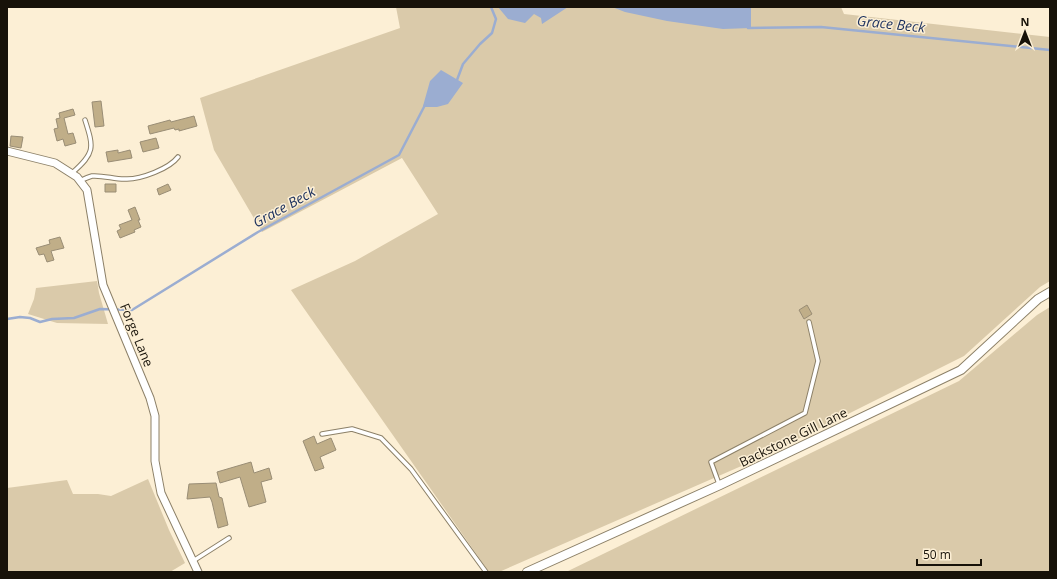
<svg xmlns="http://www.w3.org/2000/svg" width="1057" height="579" font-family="'Open Sans',sans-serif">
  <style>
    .green { fill: #dacaaa }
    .water { fill: #9badd1 }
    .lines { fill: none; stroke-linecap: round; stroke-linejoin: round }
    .stream { stroke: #9badd1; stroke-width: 2.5 }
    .building { fill: #c0ae88; stroke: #998d75 }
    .service-casing { stroke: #8c8068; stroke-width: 5.5 }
    .minor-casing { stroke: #8c8068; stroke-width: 9 }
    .tertiary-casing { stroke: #8c8068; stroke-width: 10 }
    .service { stroke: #fff; stroke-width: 3.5 }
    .minor { stroke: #fff; stroke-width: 7 }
    .tertiary { stroke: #fff; stroke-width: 8 }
    .labels { text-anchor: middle; stroke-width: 3; stroke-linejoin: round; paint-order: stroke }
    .street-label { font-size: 13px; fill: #171209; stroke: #fcefd5 }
    .water-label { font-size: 14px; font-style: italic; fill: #1a2f5d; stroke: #fcefd5 }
  </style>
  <rect width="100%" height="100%" fill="#fcefd5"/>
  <!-- green -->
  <path class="green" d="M396,7H841L844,14L1050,37V281L1040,287L964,356L762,457L499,572H489L291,290L355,261L438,214L402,158L262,232L214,150L200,98L400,28Z
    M97,281L99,293L108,324L57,323L28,314L34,299L36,288Z
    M1050,307V572H566L959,381L1037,315Z
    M148,479L169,530L185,563L170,572H7V488L67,480L73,494H98L111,496Z"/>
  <!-- water -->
  <path class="water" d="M498,7H568L542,24L541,18L534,14L525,23L508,19Z
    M612,7H751V28L723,29L667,21L625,12Z
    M441,70L463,83L448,104L437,107H424L423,106L430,81Z"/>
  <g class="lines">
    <!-- stream -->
    <path class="stream" d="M748,28L821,27L1050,50
      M456,81L457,80L463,64L480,44L492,33L496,19L491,7
      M7,319L20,317L30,318L40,322L52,319L74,318L100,309L132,310L258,232L399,155L425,105"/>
  </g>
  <!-- building -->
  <path class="building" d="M101,101L104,126L95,127L92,102Z
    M73,109L75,115L64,118L68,134L73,133L76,143L65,146L63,139L57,141L54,129L58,128L56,119L60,118L59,113Z
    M194,116L197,126L179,131V129L175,130L174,128L150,134L148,126L170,120L171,122Z
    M11,136L23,137L21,148L10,146Z
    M156,138L159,148L143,152L140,142Z
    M118,150V153L130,150L132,158L108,162L106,152Z
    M105,184H116V192H105Z
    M168,184L171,190L159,195L157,189Z
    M135,207L140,220H138L141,227L134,230L135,232L120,238L117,231L121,229L119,225L132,220L128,210Z
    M60,237L64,248L51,251L54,260L47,262L44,254L39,255L36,248L50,244L49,240Z
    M807,305L812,314L804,319L799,310Z
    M314,436L317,444L331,438L336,450L320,457L324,468L315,471L303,441Z
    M251,462L254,473L269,468L272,479L261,482L266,502L249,507L240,477L220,483L217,472Z
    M216,483L219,497L222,498L228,525L218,528L212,502L210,497L187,499L189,484Z"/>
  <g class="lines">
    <defs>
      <path id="service" d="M72,173C95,153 94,148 85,120
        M80,181C84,179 88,177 92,176C104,175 116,180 127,179C141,179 169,169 178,157
        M322,434L352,429L381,438L411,469L486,572
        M719,484L711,462L805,413L818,361L809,322
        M193,561L229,538"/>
      <path id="minor" d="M7,151L55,163L77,177L87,190L103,285L150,398L155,416V461L161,493L198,572"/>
      <path id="tertiary" d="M527,572L720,485L961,370L1038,299L1050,292"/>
    </defs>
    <!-- service casing -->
    <use href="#service" class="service-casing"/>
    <!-- minor casing -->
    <use href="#minor" class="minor-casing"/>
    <!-- tertiary casing -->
    <use href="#tertiary" class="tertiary-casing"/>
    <!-- service -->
    <use href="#service" class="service"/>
    <!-- minor -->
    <use href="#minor" class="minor"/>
    <!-- tertiary -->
    <use href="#tertiary" class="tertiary"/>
  </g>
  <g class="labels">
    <!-- street labels -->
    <g class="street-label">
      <text transform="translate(137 335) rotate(68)" y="5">Forge Lane</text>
      <text transform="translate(793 437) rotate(-26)" y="5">Backstone Gill Lane</text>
    </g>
    <!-- water labels -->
    <g class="water-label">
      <text transform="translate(891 24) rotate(6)" y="5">Grace Beck</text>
      <text transform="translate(284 207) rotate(-29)" y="5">Grace Beck</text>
    </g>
  </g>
  <!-- border -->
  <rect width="1057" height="579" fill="none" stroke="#171209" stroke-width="16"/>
  <!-- north arrow -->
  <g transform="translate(1025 32)" stroke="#fcefd5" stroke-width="3" paint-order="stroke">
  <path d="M0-3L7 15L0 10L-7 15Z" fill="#171209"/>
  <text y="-6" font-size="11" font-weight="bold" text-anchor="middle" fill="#171209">N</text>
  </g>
  <!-- scale -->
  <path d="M917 559v6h64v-6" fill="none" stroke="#171209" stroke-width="2"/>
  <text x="923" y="559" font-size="12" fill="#171209" stroke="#fcefd5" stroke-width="3" paint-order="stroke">50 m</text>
</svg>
